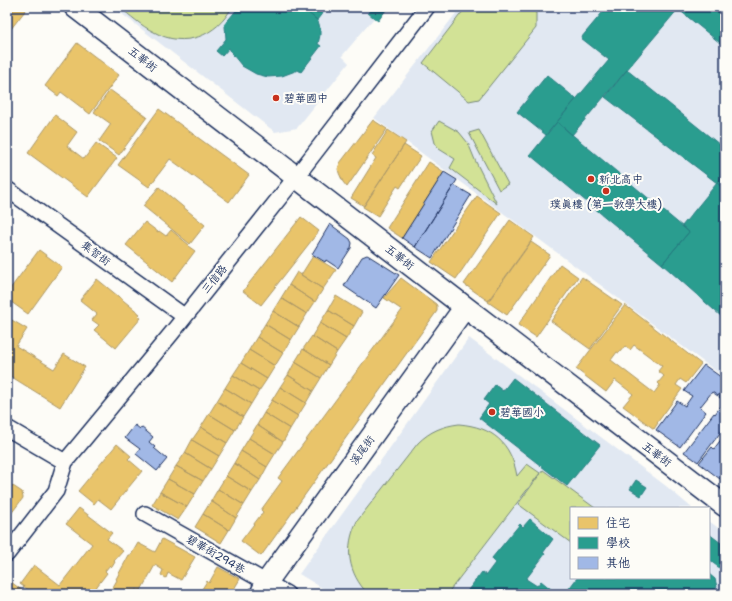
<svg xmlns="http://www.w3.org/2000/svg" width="732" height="601" font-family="'Shantell Sans','LXGW WenKai TC',sans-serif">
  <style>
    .built { fill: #e1e8f2 }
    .green { fill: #d2e296; stroke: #76887a }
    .homes { fill: #e9c46a; stroke: #ab9766; fill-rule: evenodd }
    .schools { fill: #2a9d8f; stroke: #267c80 }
    .building { fill: #a1b8e6; stroke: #1b2f5e }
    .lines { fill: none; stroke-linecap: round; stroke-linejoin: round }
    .street-casing { stroke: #1b2f5e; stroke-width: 18 }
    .secondary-casing { stroke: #1b2f5e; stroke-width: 24 }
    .street { stroke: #fdfcf7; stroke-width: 15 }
    .secondary { stroke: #fdfcf7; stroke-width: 21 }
    .poi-dot { fill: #c8321e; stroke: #fdfcf7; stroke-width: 1.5 }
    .labels { text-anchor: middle; stroke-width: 4; stroke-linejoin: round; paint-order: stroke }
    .street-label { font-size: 11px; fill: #1b2f5e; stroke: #fdfcf7 }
    .poi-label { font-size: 11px; fill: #1b2f5e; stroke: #fdfcf7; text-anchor: start }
  </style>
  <rect width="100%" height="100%" fill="#fdfcf7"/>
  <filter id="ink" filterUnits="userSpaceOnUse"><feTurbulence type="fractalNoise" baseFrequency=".025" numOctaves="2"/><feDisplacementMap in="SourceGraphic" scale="8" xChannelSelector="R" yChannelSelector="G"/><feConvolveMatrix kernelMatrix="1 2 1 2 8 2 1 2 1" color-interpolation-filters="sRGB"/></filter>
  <g filter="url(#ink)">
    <!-- built -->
    <path class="built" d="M113,7H388L378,21L374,18L342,56L349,63L297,128L275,132Z
      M461,7H725V378L540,240L374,118Z
      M469,338L666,486L692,508H571V578H709V521L725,533V594H332L299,574Z"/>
    <!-- green -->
    <path class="green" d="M119,7H232C217,36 184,49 154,32C141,26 130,15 119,7Z
      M466,7H530L536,13V28L479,99L469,101L423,63Z
      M439,121L459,132L468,143L475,160L497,204L450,168L455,159L439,149L435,143L432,131Z
      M479,130L508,184L499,190L469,133Z
      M459,424C493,427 511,443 517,476L527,464L540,473L447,594H368C348,573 344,548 357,521L418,443C430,431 443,426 459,424Z
      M543,470L595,508H571V543L518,504Z"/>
    <!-- homes -->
    <path class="homes" d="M7,7H28L7,34Z
      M77,43L119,75L90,114L61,92L58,96L45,86Z
      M110,90L147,117L119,155L99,141L111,124L94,112Z
      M159,109L249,175L229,202L170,159L149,187L118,165Z
      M55,115L77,132L67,146L84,159L96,143L117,158L88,197L28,153Z
      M373,120L387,129L347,187L343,182L339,173L338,169L340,163Z
      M388,130L406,142L364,206L351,198L376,158L372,155Z
      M404,145L421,156L400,188L397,186L378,216L363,207Z
      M429,162L444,172L402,238L387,228Z
      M159,187L205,225L190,244L143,206Z
      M477,196L501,213L456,279L431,262Z
      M301,217L319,231L261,305L243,291Z
      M510,220L534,237L488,301L464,284Z
      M145,222L158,232L159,231L166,236L171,230L189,245L188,246L195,251L172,282L126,245Z
      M531,242L550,255L507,315L488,302Z
      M39,250L62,267L28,314L7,299V293Z
      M313,256L336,270L323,289L301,275Z
      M560,264L578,277L536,337L518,325Z
      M297,272L323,289L315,302L289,285Z
      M582,277L622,305L590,349L551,321Z
      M401,278L436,304L437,306V311L261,556L241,541L263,512L261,510L282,481L278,478L402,310L384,298Z
      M97,279L140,314L138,316L141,318L116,348L94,330L99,325L92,320L97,314L80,300Z
      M289,285L315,302L307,314L281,298Z
      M336,296L362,312L354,326L328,310Z
      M281,298L307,314L299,327L273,311Z
      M625,305L701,364L686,383L680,379L676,385L682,389L657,423H658L654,429L623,406L633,394L615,380L606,392L576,369ZM634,345L662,366L658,371L664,376L658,383L660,385L654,393L611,360L617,352L619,353L625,346L630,350Z
      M328,310L354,326L346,339L320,323Z
      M273,311L299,327L291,340L265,324Z
      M10,319L27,329L16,346L54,369L64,354L85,367L60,407L7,374V324Z
      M320,323L346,339L337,352L312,336Z
      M265,324L291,340L283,353L257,337Z
      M312,336L337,352L329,365L303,349Z
      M257,337L283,353L275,366L249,350Z
      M303,349L329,365L321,378L295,362Z
      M249,350L275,366L267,379L241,363Z
      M295,362L321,378L313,391L288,375Z
      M241,363L267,379L259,391L233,375Z
      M233,375L259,391L251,404L225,388Z
      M288,375L313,391L306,403L280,387Z
      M280,387L306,403L298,416L272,400Z
      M225,388L251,404L243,417L217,401Z
      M272,400L298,416L290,429L264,413Z
      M217,401L243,417L235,430L209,414Z
      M264,413L290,429L283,442L257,425Z
      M209,414L235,430L227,443L201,427Z
      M257,425L283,442L275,454L249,438Z
      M201,427L227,443L219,456L192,440Z
      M249,438L275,454L267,467L241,451Z
      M192,440L219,456L211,469L185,453Z
      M117,444L131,456L128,459L142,471L111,509L98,499L94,504L78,491Z
      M241,451L267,467L260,480L234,463Z
      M185,453L211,469L203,481L176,466Z
      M234,463L260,480L252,492L226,476Z
      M176,466L203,481L195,494L168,479Z
      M226,476L252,492L244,505L218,489Z
      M168,479L195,494L187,507L160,492Z
      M7,482L22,492L23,498L7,519Z
      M218,489L244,505L236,518L211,501Z
      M160,492L187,507L178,520L152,505Z
      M211,501L236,518L229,530L203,514Z
      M79,508L112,533L107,539L123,551L114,561L115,562L112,567L110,565L105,571L107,573L91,594H34L20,584L34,565L60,585L92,544L66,524Z
      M203,514L229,530L221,543L195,527Z
      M162,539L195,557L181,580L168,573L166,578L161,575L163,570L155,565L140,592L136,589L133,594H109L117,580L116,579L129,555H131L138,543L155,552Z
      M218,567L240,579L234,589L239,591L240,594H203L204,591L202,589L207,581L209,583Z
      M11,582L27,594H7V587Z"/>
    <!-- schools -->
    <path class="schools" d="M239,7H301L317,20L319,24L320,29V35L318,44L321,46L301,72L298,70L282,76L268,77L256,74L242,66L233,55L229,48L222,56L216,51L226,39L225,26L224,25Z
      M301,7H327L317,20Z
      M372,7H388L378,21L368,13Z
      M607,7H676L678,9L572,135L557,122L609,60L581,38Z
      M676,7H725V47L678,9Z
      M627,70L725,149V172L717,183L605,97Z
      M547,75L576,99L546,135L517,112Z
      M557,122L689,232L662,264L530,155Z
      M725,172V190L717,183Z
      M717,183L725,190V312L722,317L662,264L689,232L682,226Z
      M513,378L600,445L567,486L479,418L489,404L484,400L495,385L503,391Z
      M636,480L647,487L641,496L630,489Z
      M530,519L553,539L543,553L545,554L526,579L537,586L541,581L557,594H526L521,591L517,592L515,594H465L482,572L486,575L495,563L492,558L520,524L523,527Z
      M709,534L725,546V572L709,560Z
      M709,574L715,579L717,587L711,594H565L577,578H709Z"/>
    <!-- building -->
    <path class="building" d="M444,172L457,180L415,247L402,238Z
      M454,185L471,195L432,258L415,247Z
      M330,224L350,239L352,243L351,248L338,268L326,260L325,262L312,254Z
      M367,255L369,256L399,275L376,308L344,286L362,257Z
      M704,365L725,380V386L718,396L712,392L700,407L706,412L680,447L656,430L677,401L685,406L692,396L684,391Z
      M725,389V425L722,428L723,429L698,462L684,452L714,413L715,414L724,402L719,397Z
      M135,425L140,429L141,427L153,437L149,442L155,447L154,448L167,459L157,471L136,454L140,449L125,438Z
      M725,434V473L720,479L699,463L712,447L714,449Z"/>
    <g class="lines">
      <defs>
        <path id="street" d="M7,189L184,316
          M7,428L65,462
          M145,514L287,594
          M7,554L56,491L65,462L171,334L296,177L427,7"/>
        <path id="secondary" d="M75,7L465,307L725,506
          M261,594L266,583L465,307"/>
      </defs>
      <!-- street casing -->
      <use href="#street" class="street-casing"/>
      <!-- secondary casing -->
      <use href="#secondary" class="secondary-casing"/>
      <!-- street -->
      <use href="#street" class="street"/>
      <!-- secondary -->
      <use href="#secondary" class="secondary"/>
    </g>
  </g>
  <!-- markers -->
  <g class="poi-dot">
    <circle cx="276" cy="98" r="4"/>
    <circle cx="591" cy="179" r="4"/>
    <circle cx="606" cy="191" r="4"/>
    <circle cx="492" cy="412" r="4"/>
  </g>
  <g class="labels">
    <!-- street labels -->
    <g class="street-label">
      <text transform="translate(143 59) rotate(38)" y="4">五華街</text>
      <text transform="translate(96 253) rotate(36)" y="4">集智街</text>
      <text transform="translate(400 257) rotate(38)" y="4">五華街</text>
      <text transform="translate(214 279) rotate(-51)" y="4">三信路</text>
      <text transform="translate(362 450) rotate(-54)" y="4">溪尾街</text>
      <text transform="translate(657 454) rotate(37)" y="4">五華街</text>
      <text transform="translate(216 554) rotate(30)" y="4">碧華街294巷</text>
    </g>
    <!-- poi labels -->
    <g class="poi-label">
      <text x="284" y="102">碧華國中</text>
      <text x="599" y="183">新北高中</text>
      <text x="606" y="208" text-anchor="middle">璞真樓 (第一教學大樓)</text>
      <text x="500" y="416">碧華國小</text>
    </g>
  </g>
  <!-- margin -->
  <rect width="732" height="601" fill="none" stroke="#fdfcf7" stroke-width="24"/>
  <rect x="12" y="12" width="708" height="577" fill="none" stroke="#1b2f5e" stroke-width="1.5" filter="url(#ink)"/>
  <!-- legend -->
  <rect x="570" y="507" width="140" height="72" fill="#fdfcf7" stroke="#a3aaba"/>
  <rect x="578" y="517" width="20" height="12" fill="#e9c46a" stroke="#a3aaba"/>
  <text x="606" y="527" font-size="12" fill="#1b2f5e">住宅</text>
  <rect x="578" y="537" width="20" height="12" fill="#2a9d8f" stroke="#a3aaba"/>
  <text x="606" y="547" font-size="12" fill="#1b2f5e">學校</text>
  <rect x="578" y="557" width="20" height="12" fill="#a1b8e6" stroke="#a3aaba"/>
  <text x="606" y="567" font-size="12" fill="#1b2f5e">其他</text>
</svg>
